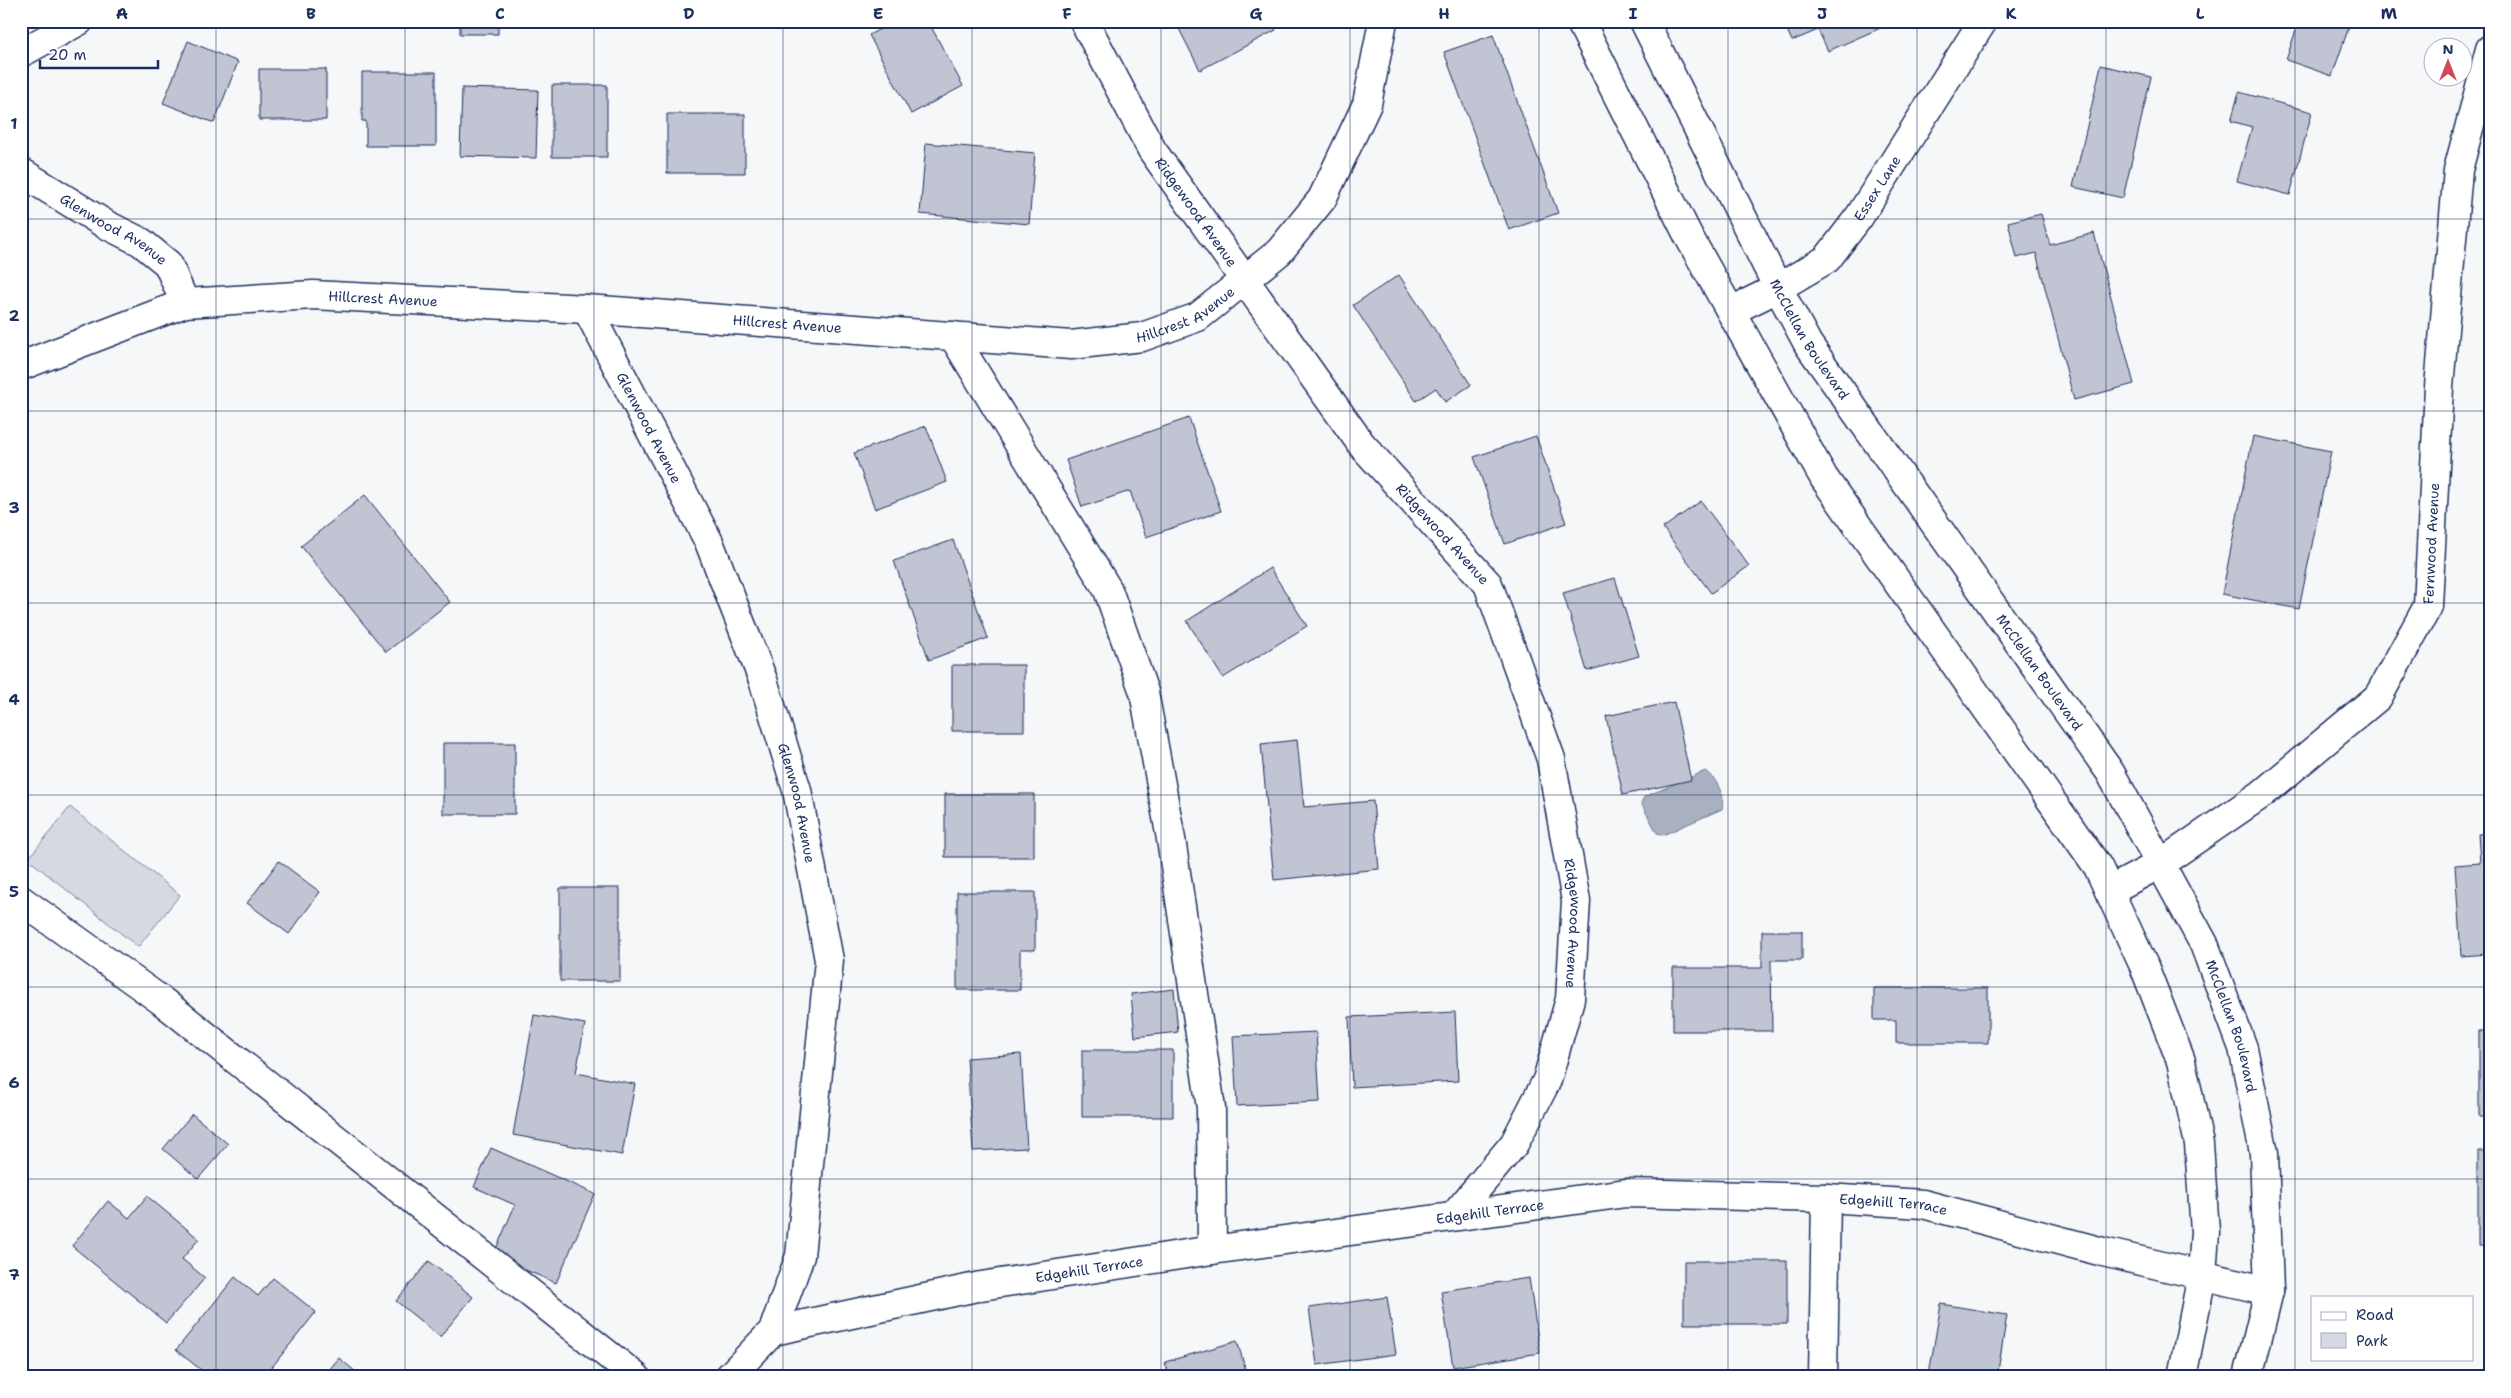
<svg xmlns="http://www.w3.org/2000/svg" width="2511" height="1398" font-family="'Shantell Sans',sans-serif">
  <style>
    .green { fill: #d6d9e2; stroke: #7884a0 }
    .water { fill: #a9b0c1; stroke: #707c99 }
    .building { fill: #c0c4d3; stroke: #1b2f5e }
    .lines { fill: none; stroke-linecap: round; stroke-linejoin: round }
    .minor-casing { stroke: #1b2f5e; stroke-width: 31 }
    .minor { stroke: #fff; stroke-width: 28 }
    .grid { fill: none; stroke: #1b2f5e; stroke-width: 1; stroke-opacity: 0.55 }
    .labels { text-anchor: middle; stroke-width: 5; stroke-linejoin: round; paint-order: stroke }
    .street-label { font-size: 14px; fill: #1b2f5e; stroke: #fff }
    .neatline { fill: none; stroke: #1b2f5e; stroke-width: 2 }
    .grid-label { font-size: 16px; text-anchor: middle; font-weight: bold; fill: #1b2f5e }
  </style>
  <rect width="100%" height="100%" fill="#f6f7f9"/>
  <filter id="ink" filterUnits="userSpaceOnUse"><feTurbulence type="fractalNoise" baseFrequency=".02" numOctaves="2"/><feDisplacementMap in="SourceGraphic" scale="10" xChannelSelector="R" yChannelSelector="G"/><feConvolveMatrix kernelMatrix="1 2 1 2 8 2 1 2 1" color-interpolation-filters="sRGB"/></filter>
  <g filter="url(#ink)">
    <!-- green -->
    <path class="green" d="M70,807L180,895L138,947L28,859Z"/>
    <!-- water -->
    <path class="water" d="M1705,771C1717,778 1725,795 1722,809L1663,835L1657,833L1641,803L1644,797Z"/>
    <!-- building -->
    <path class="building" d="M460,21H498V34H460Z
      M895,21H928L963,86L911,114L869,35Z
      M1175,21H1272L1276,30L1200,70Z
      M1783,21H1883L1885,26L1828,51L1818,30L1792,41Z
      M2299,21H2351L2332,76L2286,60Z
      M1493,35L1558,213L1509,230L1444,52Z
      M188,41L238,62L214,123L163,103Z
      M2101,65L2151,77L2123,198L2073,187Z
      M259,69H326V120H259Z
      M362,72H436V146H366V121H362Z
      M552,85H607V157H552Z
      M462,88L538,90L536,158L460,156Z
      M2239,92L2312,112L2290,195L2237,181L2252,127L2231,121Z
      M667,114H745V173H667Z
      M926,143L1035,153L1029,224L920,214Z
      M2041,214L2050,245L2094,233L2134,384L2074,400L2036,253L2017,258L2008,222Z
      M1399,275L1471,385L1445,402L1436,388L1416,401L1353,305Z
      M1189,418L1221,511L1146,537L1130,491L1082,507L1066,460Z
      M926,426L947,482L875,509L854,453Z
      M1536,436L1566,523L1505,544L1474,457Z
      M2253,436L2331,451L2299,609L2222,594Z
      M365,495L450,602L386,652L301,546Z
      M1701,501L1749,566L1711,593L1663,528Z
      M953,540L988,638L929,660L894,561Z
      M1270,568L1307,626L1223,678L1187,621Z
      M1615,578L1639,656L1587,671L1563,593Z
      M952,665H1024V731H952Z
      M1674,702L1691,780L1623,795L1606,716Z
      M1297,740L1304,807L1373,801L1379,869L1274,880L1261,744Z
      M443,743H515V814H443Z
      M945,794H1034V857H945Z
      M2490,833V954L2461,956L2455,865L2480,863L2478,834Z
      M279,861L320,892L289,934L247,903Z
      M560,888H620V981H560Z
      M957,892H1035V950H1020V990H957Z
      M1762,931H1802V960H1771L1772,1031H1673V968H1762Z
      M1874,988H1988V1043H1896V1020H1874Z
      M1174,989L1178,1032L1135,1037L1131,994Z
      M1455,1012L1458,1081L1352,1087L1349,1017Z
      M534,1015L585,1024L576,1073L635,1084L622,1155L513,1135Z
      M2479,1031H2490V1117H2479Z
      M1316,1032L1320,1102L1237,1106L1233,1036Z
      M1082,1050H1173V1117H1082Z
      M1021,1054L1027,1148L973,1151L967,1058Z
      M192,1114L228,1144L198,1179L163,1149Z
      M491,1148L595,1194L556,1283L493,1256L515,1205L474,1187Z
      M2478,1151H2490V1246H2478Z
      M147,1196L199,1239L182,1259L205,1278L166,1323L72,1246L108,1201L129,1218Z
      M429,1261L473,1297L440,1337L396,1301Z
      M1684,1261H1787V1324H1684Z
      M235,1277L258,1296L273,1278L316,1312L264,1377H210L176,1350Z
      M1529,1278L1540,1353L1453,1367L1441,1291Z
      M1387,1297L1396,1354L1317,1365L1309,1308Z
      M1941,1304L2007,1315L1997,1377H1945L1929,1374Z
      M1237,1341L1248,1377H1169L1165,1362Z
      M339,1358L362,1377H323Z"/>
    <g class="lines">
      <defs>
        <g id="minor">
          <path id="s1" d="M1084,21L1152,150L1362,445L1488,584L1551,759L1576,901L1570,999L1547,1080L1514,1144L1454,1216"/>
          <path d="M1580,21L1689,237L1824,478L2098,867L2144,966L2181,1061L2199,1144L2205,1232L2202,1275L2182,1377"/>
          <path id="s2" d="M1644,21L1778,288L1808,344L2110,772L2204,944L2243,1048L2264,1153L2269,1291L2248,1377"/>
          <path d="M21,53L79,21"/>
          <path id="s3" d="M21,172L105,224L141,242L168,264L185,303"/>
          <path id="s4" d="M587,309L709,542L763,680L797,790L829,960L800,1256L773,1331"/>
          <path id="s5" d="M1731,311L1778,288L1827,259L1859,217L1983,21"/>
          <path d="M953,336L1108,590L1144,692L1171,839L1211,1108L1212,1250"/>
          <path id="s6" d="M21,366L185,303L313,295L587,309L1071,345L1142,337L1198,317L1279,252L1322,199L1367,104L1383,21"/>
          <path id="s7" d="M2109,891L2160,864L2262,794L2378,697L2428,606L2439,387L2458,170L2490,49"/>
          <path d="M21,900L162,1001L636,1377"/>
          <path id="s8" d="M729,1377L773,1331L981,1286L1212,1250L1626,1193L1826,1198L1923,1204L2103,1252L2269,1291"/>
          <path d="M1823,1377L1826,1198"/>
        </g>
      </defs>
      <!-- minor casing -->
      <use href="#minor" class="minor-casing"/>
      <!-- minor -->
      <use href="#minor" class="minor"/>
    </g>
  </g>
  <!-- grid -->
  <path class="grid" d="M216,21V1377M405,21V1377M594,21V1377M783,21V1377M972,21V1377M1161,21V1377M1350,21V1377M1539,21V1377M1728,21V1377M1917,21V1377M2106,21V1377M2295,21V1377M21,219H2490M21,411H2490M21,603H2490M21,795H2490M21,987H2490M21,1179H2490"/>
  <g class="labels">
    <!-- street labels -->
    <g class="street-label">
      <text dy="5" stroke="none"><textPath href="#s5" startOffset="196">Essex Lane</textPath></text>
      <text dy="5" stroke="none"><textPath href="#s1" startOffset="222">Ridgewood Avenue</textPath></text>
      <text dy="5" stroke="none"><textPath href="#s3" startOffset="109">Glenwood Avenue</textPath></text>
      <text dy="5" stroke="none"><textPath href="#s6" startOffset="374">Hillcrest Avenue</textPath></text>
      <text dy="5" stroke="none"><textPath href="#s6" startOffset="1184">Hillcrest Avenue</textPath></text>
      <text dy="5" stroke="none"><textPath href="#s6" startOffset="779">Hillcrest Avenue</textPath></text>
      <text dy="5" stroke="none"><textPath href="#s2" startOffset="359">McClellan Boulevard</textPath></text>
      <text dy="5" stroke="none"><textPath href="#s4" startOffset="134">Glenwood Avenue</textPath></text>
      <text dy="5" stroke="none"><textPath href="#s1" startOffset="628">Ridgewood Avenue</textPath></text>
      <text dy="5" stroke="none"><textPath href="#s7" startOffset="499">Fernwood Avenue</textPath></text>
      <text dy="5" stroke="none"><textPath href="#s2" startOffset="764">McClellan Boulevard</textPath></text>
      <text dy="5" stroke="none"><textPath href="#s4" startOffset="539">Glenwood Avenue</textPath></text>
      <text dy="5" stroke="none"><textPath href="#s1" startOffset="1048">Ridgewood Avenue</textPath></text>
      <text dy="5" stroke="none"><textPath href="#s2" startOffset="1169">McClellan Boulevard</textPath></text>
      <text dy="5" stroke="none"><textPath href="#s8" startOffset="1196">Edgehill Terrace</textPath></text>
      <text dy="5" stroke="none"><textPath href="#s8" startOffset="791">Edgehill Terrace</textPath></text>
      <text dy="5" stroke="none"><textPath href="#s8" startOffset="386">Edgehill Terrace</textPath></text>
    </g>
  </g>
  <!-- margin -->
  <rect width="2511" height="1398" fill="none" stroke="#fff" stroke-width="55"/>
  <!-- legend -->
  <rect x="2311" y="1296" width="162" height="65" fill="#ffffff" stroke="#a4acbf"/>
  <rect x="2321" y="1312" width="25" height="8" fill="#ffffff" stroke="#a4acbf"/>
  <text x="2356" y="1320" font-size="15" fill="#1b2f5e">Road</text>
  <rect x="2321" y="1333" width="25" height="15" fill="#d6d9e2" stroke="#a4acbf"/>
  <text x="2356" y="1346" font-size="15" fill="#1b2f5e">Park</text>
  <!-- north arrow -->
  <g transform="translate(2448 62)"><circle r="24" fill="#ffffff" stroke="#a4acbf"/>
  <path d="M0-4L9 19L0 12L-9 19Z" fill="#d1495b"/>
  <text y="-8" font-size="14" font-weight="bold" text-anchor="middle" fill="#1b2f5e">N</text>
  </g>
  <!-- scale -->
  <path d="M40 60v8h118v-8" fill="none" stroke="#1b2f5e" stroke-width="2.5"/>
  <text x="48" y="60" font-size="15" fill="#1b2f5e" stroke="#ffffff" stroke-width="4" paint-order="stroke">20 m</text>
  <rect x="28" y="28" width="2456" height="1342" class="neatline"/>
  <g class="grid-label">
    <text x="122" y="19">A</text>
    <text x="311" y="19">B</text>
    <text x="500" y="19">C</text>
    <text x="689" y="19">D</text>
    <text x="878" y="19">E</text>
    <text x="1067" y="19">F</text>
    <text x="1256" y="19">G</text>
    <text x="1444" y="19">H</text>
    <text x="1633" y="19">I</text>
    <text x="1822" y="19">J</text>
    <text x="2011" y="19">K</text>
    <text x="2200" y="19">L</text>
    <text x="2389" y="19">M</text>
    <text x="14" y="129">1</text>
    <text x="14" y="321">2</text>
    <text x="14" y="513">3</text>
    <text x="14" y="705">4</text>
    <text x="14" y="897">5</text>
    <text x="14" y="1088">6</text>
    <text x="14" y="1280">7</text>
  </g>
</svg>
